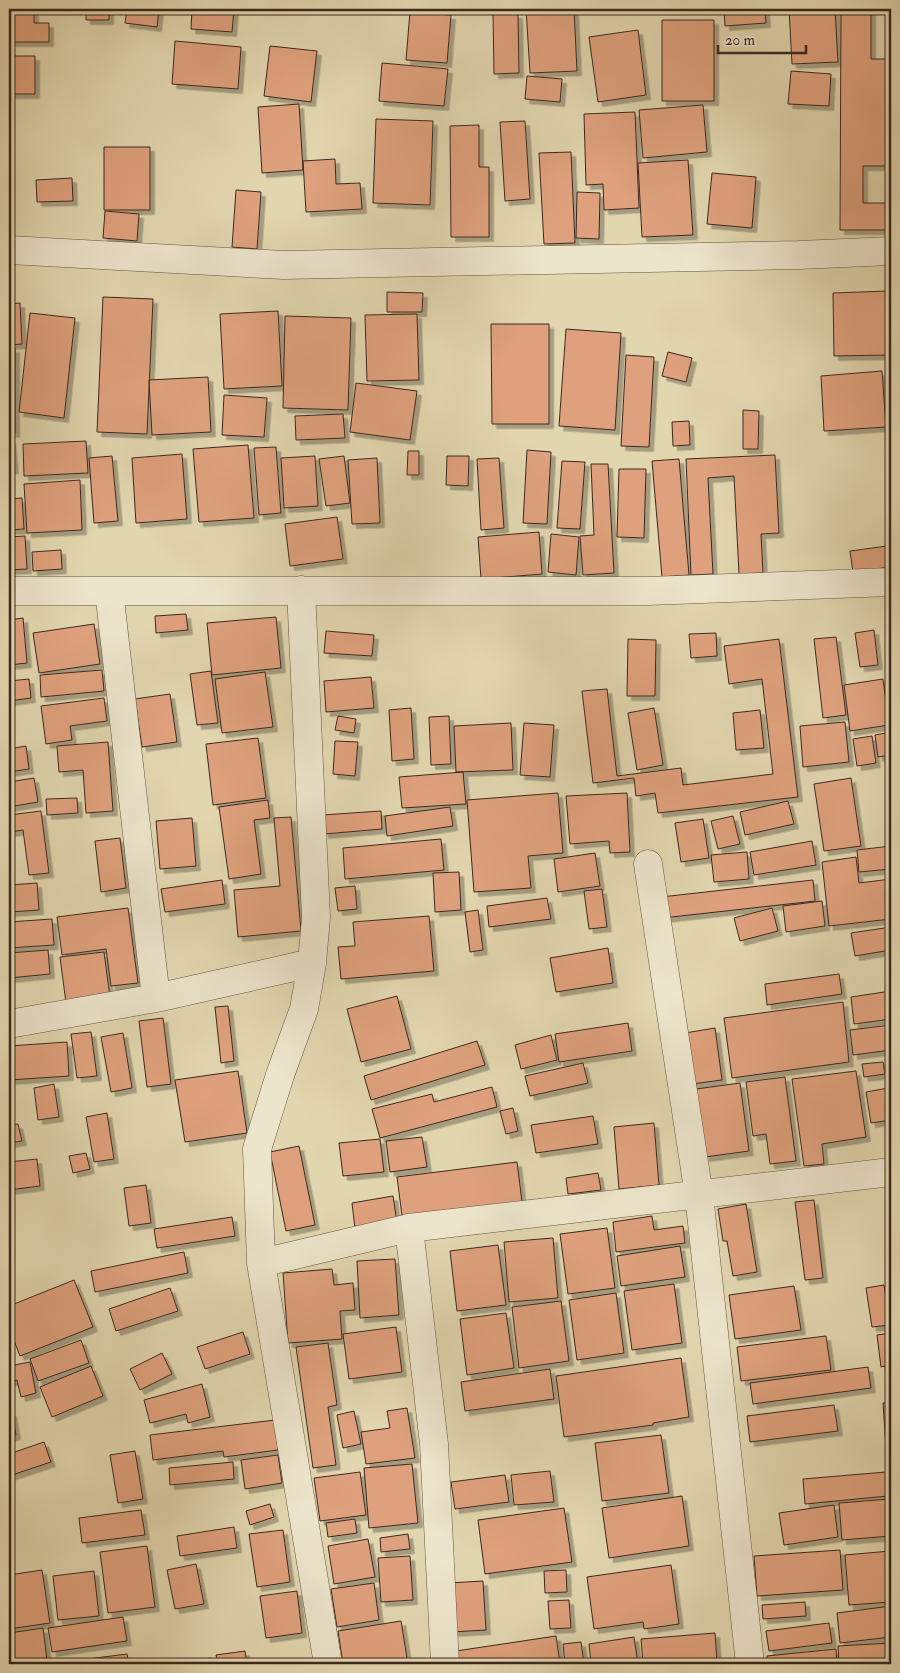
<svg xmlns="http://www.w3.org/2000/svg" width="900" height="1673" font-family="'IM FELL Double Pica',serif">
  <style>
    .building { fill: #dfa17d; stroke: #3c281f; filter: url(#shadow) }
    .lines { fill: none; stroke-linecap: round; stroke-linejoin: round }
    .minor-casing { stroke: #665443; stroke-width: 29 }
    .minor { stroke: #ece4cb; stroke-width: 28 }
  </style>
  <defs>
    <filter id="shadow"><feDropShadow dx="4.5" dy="4.5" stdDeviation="0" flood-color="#0004"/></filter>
  </defs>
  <rect width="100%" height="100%" fill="#e2d6af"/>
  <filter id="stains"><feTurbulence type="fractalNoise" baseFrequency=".004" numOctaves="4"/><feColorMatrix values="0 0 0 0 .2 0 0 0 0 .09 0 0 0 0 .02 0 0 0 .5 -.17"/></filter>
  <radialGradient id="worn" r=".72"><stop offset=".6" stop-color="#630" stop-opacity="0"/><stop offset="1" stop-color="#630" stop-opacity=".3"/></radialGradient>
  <!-- building -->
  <path class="building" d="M9,9H34V23H49V42H9Z
    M86,9H109V20H86Z
    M127,9H159L157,27L125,23Z
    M192,9H234L232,32L191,29Z
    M526,9H574L577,71L530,73Z
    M724,9H765L766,23L725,26Z
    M789,9H835L838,62L792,64Z
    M841,9H871V59H891V166H863V203H891V230H840Z
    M410,12L451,15L447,63L406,60Z
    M493,14H518L519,73L494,74Z
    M662,20H714V101H662Z
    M638,30L646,95L598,102L589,37Z
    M175,41L241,47L238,89L172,84Z
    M270,46L317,51L311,102L264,96Z
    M9,56H35V94H9Z
    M382,63L448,69L444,106L379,101Z
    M791,71L831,74L829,106L788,104Z
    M527,76L562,79L560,102L525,99Z
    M299,104L303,170L262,173L258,107Z
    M703,105L707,152L643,158L639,110Z
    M635,112L639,208L604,210L603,184L586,185L584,114Z
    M376,119L433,121L430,205L373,203Z
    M525,121L530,199L505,201L500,122Z
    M479,125V167H489V237H451L450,126Z
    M104,147H150V210H104Z
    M571,152L575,243L544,244L539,153Z
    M335,159L336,184L360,183L362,209L306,212L303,161Z
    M688,160L693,235L642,237L638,163Z
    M712,173L756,177L752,228L707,224Z
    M72,178L73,201L37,202L36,180Z
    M236,190L261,192L257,249L232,247Z
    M577,192L600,193L599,239L576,238Z
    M105,211L139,214L137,241L103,238Z
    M888,291L889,355L834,356L833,293Z
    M387,292L423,293L422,312H387Z
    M103,297L153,299L147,434L97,432Z
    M20,303L22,344L9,345V304Z
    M278,311L282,386L224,389L220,314Z
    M30,313L75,318L64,418L19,412Z
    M417,314L419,380L367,381L365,315Z
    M285,316L351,318L348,410L283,408Z
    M491,324H549V424H492Z
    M566,329L621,333L615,430L559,426Z
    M9,348H15V433L9,432Z
    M668,352L692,358L686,382L662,376Z
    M626,355L654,357L649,447L621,446Z
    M882,371L886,427L824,431L821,376Z
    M208,377L211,432L152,435L149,380Z
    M356,383L417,391L410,440L350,432Z
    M224,395L267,398L264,437L222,435Z
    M888,400H891V435H888Z
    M743,410L759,411L758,449H743Z
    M343,414L345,438L296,440L295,416Z
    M689,421L690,445L673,446L672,422Z
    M9,439H11L14,469L9,470Z
    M86,441L88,473L24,476L23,444Z
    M248,445L254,518L199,522L193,449Z
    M888,446H891V497Z
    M276,447L281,513L259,515L254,448Z
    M527,450L551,452L547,524L523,523Z
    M408,451H419V475H407Z
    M182,454L187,519L136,523L132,458Z
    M775,455L779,533L761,534L763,573L739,574L734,476L708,478L713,574L691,575L686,459Z
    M112,456L118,521L94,523L89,458Z
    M315,456L318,506L284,508L281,458Z
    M344,456L350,503L326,506L319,459Z
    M447,456H469L468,486L446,485Z
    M377,458L380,523L352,524L348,460Z
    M499,458L504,528L481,530L477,459Z
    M679,459L689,575L662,577L652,461Z
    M562,461L585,462L580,529L557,528Z
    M591,464H608L614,573L583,575L580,536L594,535Z
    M619,469H646L644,538L617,537Z
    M80,480L82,530L27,533L24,484Z
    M22,498L24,529L9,530V499Z
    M337,517L343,559L290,566L285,524Z
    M539,532L542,574L481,579L478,537Z
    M551,534L579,537L576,575L548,572Z
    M25,536L27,569L9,570V537Z
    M887,546L890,567L853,572L850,551Z
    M61,550L62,569L33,571L32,552Z
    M186,614L188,630L156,633L155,616Z
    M276,617L281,668L212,675L207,623Z
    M23,618L27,663L9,665V620Z
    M94,624L100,664L39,673L33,633Z
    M874,630L878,665L860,667L855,633Z
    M326,631L374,635L372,656L324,653Z
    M716,633L717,656L691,658L689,634Z
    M836,637L846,715L823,718L814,639Z
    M628,639L656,640L655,696H627Z
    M779,639L798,797L658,813L655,793L636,796L634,778L593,783L582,691L607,689L617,776L681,768L683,785L773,774L762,679L729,684L724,646Z
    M102,670L104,691L41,697L40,675Z
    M211,671L218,723L197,725L190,674Z
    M265,672L273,727L222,733L215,679Z
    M371,677L374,708L326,712L324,681Z
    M29,679L31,698L9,701V681Z
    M883,679L889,725L850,731L844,685Z
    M170,694L177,742L142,747L135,699Z
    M104,698L107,721L70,726L72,740L46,744L41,706Z
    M411,708L414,759L392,761L389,710Z
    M654,708L663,765L637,770L628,713Z
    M760,710L764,748L736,750L733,713Z
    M338,716L356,719L354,733L335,730Z
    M449,716L451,764L431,765L429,717Z
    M845,722L849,762L803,767L800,726Z
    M511,723L513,770L456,772L454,726Z
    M524,723L554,725L550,777L520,775Z
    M891,732V755L878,757L875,735Z
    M872,736L876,763L857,766L853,739Z
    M258,738L266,798L213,805L206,744Z
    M335,741L358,742L355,776L333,774Z
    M108,742L113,811L86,813L83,770L59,772L57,746Z
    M26,746L29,769L9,772V749Z
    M463,772L466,804L402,808L399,777Z
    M34,778L38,802L9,807V782Z
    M851,778L861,846L824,851L814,784Z
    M558,793L563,853L528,856L531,888L474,892L467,800Z
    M627,793L630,852L610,853L609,841L570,844L566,796Z
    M77,798L78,813L47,815L46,799Z
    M268,800L270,818L254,820L261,874L229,879L219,807Z
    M788,801L794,824L745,835L740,812Z
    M450,807L453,826L387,836L385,816Z
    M41,811L49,873L29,875L23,830L9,832V815Z
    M381,811L382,829L324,834L322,815Z
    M733,816L740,844L718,849L711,821Z
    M291,817L301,931L238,937L234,890L280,886L274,818Z
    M192,818L196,866L160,869L156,821Z
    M703,819L709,858L681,862L675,823Z
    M120,838L126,888L101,892L95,841Z
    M441,839L444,870L345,879L343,848Z
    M812,841L816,865L754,875L750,852Z
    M891,846V869L859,872L857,850Z
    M747,852L749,879L714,882L711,855Z
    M595,853L600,886L558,892L554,859Z
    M856,857L859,883L891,879V919L829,926L822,862Z
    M459,872L461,910L435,912L433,873Z
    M222,880L225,904L165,912L161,889Z
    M813,880L815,901L663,918L661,897Z
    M37,883L39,910L9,912V885Z
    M355,886L357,909L338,911L335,888Z
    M602,889L607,927L589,929L584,891Z
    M547,898L551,919L489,927L487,906Z
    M822,901L825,926L786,932L783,906Z
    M128,908L138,983L111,986L106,949L62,955L57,917Z
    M772,908L778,931L740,941L734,918Z
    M478,910L483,950L470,952L465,912Z
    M429,916L434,971L341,979L338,947L355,946L353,922Z
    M52,919L54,945L9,948V922Z
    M891,927V950L855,956L851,933Z
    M608,948L613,983L556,992L550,958Z
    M48,950L50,974L9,978V953Z
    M104,952L110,997L66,1003L60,957Z
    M839,974L842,994L767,1005L765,984Z
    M891,991V1019L854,1024L851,997Z
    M397,996L411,1049L361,1062L347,1009Z
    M843,1002L849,1062L732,1078L724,1018Z
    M228,1006L234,1061L221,1063L215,1007Z
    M163,1018L171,1084L147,1087L139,1021Z
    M628,1023L632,1051L559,1062L555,1034Z
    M891,1025V1050L853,1055L850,1030Z
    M715,1028L722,1080L692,1084L685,1033Z
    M91,1032L97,1076L77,1078L71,1034Z
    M123,1033L132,1088L111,1092L101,1037Z
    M551,1035L557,1060L521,1069L515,1045Z
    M477,1041L485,1065L371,1100L364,1076Z
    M67,1042L69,1076L9,1080V1046Z
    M883,1062L885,1074L864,1077L862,1064Z
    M583,1063L588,1083L530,1096L525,1076Z
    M238,1071L247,1133L185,1142L175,1080Z
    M856,1071L866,1137L822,1144L824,1164L804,1166L792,1079Z
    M785,1077L796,1161L770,1164L766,1134L753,1136L746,1082Z
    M740,1083L749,1151L705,1157L696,1089Z
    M54,1084L59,1117L38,1120L34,1088Z
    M492,1087L497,1107L380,1138L372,1109L432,1094L434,1102Z
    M888,1088L891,1120L871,1123L866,1092Z
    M513,1108L518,1131L506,1134L500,1111Z
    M107,1113L114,1159L94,1162L86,1117Z
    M593,1116L598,1144L536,1153L531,1125Z
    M654,1123L659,1185L619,1189L614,1127Z
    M18,1124L22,1141L9,1143V1125Z
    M422,1137L427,1167L390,1172L386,1141Z
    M380,1139L384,1172L343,1176L339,1143Z
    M299,1146L315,1225L286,1231L270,1152Z
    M86,1153L90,1169L73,1173L69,1156Z
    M37,1159L40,1186L9,1190V1162Z
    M517,1162L522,1202L402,1216L397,1177Z
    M598,1173L601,1190L568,1194L566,1178Z
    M146,1185L151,1223L129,1226L124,1188Z
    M393,1196L397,1223L355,1229L352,1203Z
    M814,1200L823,1278L805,1280L795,1202Z
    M746,1204L757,1272L733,1276L727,1241H723L718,1209Z
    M652,1216L654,1230L683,1226L685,1243L616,1252L613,1222Z
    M232,1217L235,1236L157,1248L154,1229Z
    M607,1228L615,1288L568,1294L560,1234Z
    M553,1238L558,1298L509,1302L504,1242Z
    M498,1245L506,1305L457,1311L450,1251Z
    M680,1246L685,1277L621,1286L617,1256Z
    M184,1252L188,1273L95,1292L91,1271Z
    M395,1259L399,1315L360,1318L357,1261Z
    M332,1269L334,1285L353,1283L355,1310L340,1311L342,1339L288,1343L283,1273Z
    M74,1280L93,1327L20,1356L9,1328V1306Z
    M674,1284L682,1343L632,1350L624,1291Z
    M884,1285L890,1325L872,1327L866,1288Z
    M887,1285H891V1317Z
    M794,1286L801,1330L735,1339L729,1295Z
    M170,1288L178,1311L116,1331L109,1309Z
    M616,1293L624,1353L577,1360L569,1300Z
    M561,1301L569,1361L519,1368L512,1307Z
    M506,1313L514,1368L467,1375L460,1319Z
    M396,1327L402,1372L349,1379L343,1334Z
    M243,1332L250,1354L205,1369L197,1347Z
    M891,1333V1365L881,1367L877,1335Z
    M826,1336L831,1370L741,1381L737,1347Z
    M81,1340L89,1363L38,1381L30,1359Z
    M328,1343L337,1405L328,1407L336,1465L313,1468L296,1347Z
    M162,1353L172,1374L140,1390L130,1369Z
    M681,1358L689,1417L653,1423V1425L564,1437L556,1376Z
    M30,1362L36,1393L21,1397L17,1380L9,1382V1366Z
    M91,1366L103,1396L52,1417L40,1387Z
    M868,1367L871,1388L753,1404L750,1383Z
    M550,1369L554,1399L465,1411L461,1382Z
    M202,1384L210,1417L188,1423L186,1414L150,1423L144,1400Z
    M891,1402V1448H886L883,1403Z
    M834,1405L838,1431L750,1442L747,1416Z
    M407,1408L415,1458L366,1464L361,1432L390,1428L387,1411Z
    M354,1411L361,1444L343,1448L337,1415Z
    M12,1412L16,1435L9,1437V1413Z
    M275,1420L278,1450L224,1457L223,1451L153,1460L150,1435Z
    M661,1435L669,1493L602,1501L595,1443Z
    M44,1442L51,1462L9,1476V1454Z
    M135,1451L143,1499L118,1503L110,1455Z
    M278,1455L282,1483L245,1489L241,1460Z
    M233,1462L234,1479L170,1485L169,1468Z
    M412,1464L418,1523L369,1528L364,1468Z
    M550,1471L554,1502L514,1505L511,1475Z
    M360,1472L366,1515L320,1521L314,1478Z
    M886,1472L888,1496L805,1504L803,1479Z
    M505,1475L509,1502L455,1509L451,1482Z
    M682,1496L689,1546L609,1558L602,1508Z
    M889,1499L891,1536L842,1540L839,1503Z
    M270,1504L274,1517L250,1525L246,1511Z
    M834,1505L838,1537L784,1545L779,1513Z
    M564,1508L572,1562L485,1574L478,1520Z
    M141,1510L145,1535L82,1543L79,1518Z
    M355,1519L357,1533L328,1537L326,1523Z
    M234,1527L237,1548L180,1556L177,1536Z
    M283,1530L290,1582L257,1587L249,1534Z
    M408,1534L410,1549L381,1552L380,1538Z
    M368,1539L375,1577L334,1584L328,1546Z
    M147,1546L155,1607L108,1613L100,1552Z
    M840,1550L843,1590L757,1596L754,1556Z
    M890,1551L891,1602L849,1605L845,1555Z
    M410,1556L413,1600L381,1602L378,1558Z
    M196,1564L204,1604L175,1609L167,1570Z
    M671,1565L679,1624L644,1629L643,1622L594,1629L587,1577Z
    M42,1570L50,1623L9,1629V1575Z
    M566,1570L567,1592L545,1593L544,1571Z
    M94,1571L99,1616L58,1620L53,1576Z
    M483,1581L486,1630L452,1632L449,1583Z
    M374,1583L379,1620L337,1627L331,1589Z
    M297,1591L302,1633L266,1638L260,1596Z
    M569,1600L571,1628L550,1629L548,1601Z
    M805,1602L806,1616L763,1619L762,1605Z
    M891,1606V1637L840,1643L837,1613Z
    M123,1617L127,1641L52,1652L48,1628Z
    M401,1621L408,1664H343L338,1631Z
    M829,1623L832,1643L769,1651L766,1631Z
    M43,1628L47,1660L9,1664V1633Z
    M715,1633L717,1660L643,1664L641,1639Z
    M556,1636L560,1664H458L456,1651Z
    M634,1637L638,1664H591L589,1644Z
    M581,1642L584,1664H565L563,1644Z
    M891,1643V1664H839L838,1646Z
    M836,1649L837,1664H768L767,1656Z
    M245,1651L247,1664H218L216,1655Z
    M127,1654L129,1664H56V1663Z
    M211,1658L212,1664H180Z"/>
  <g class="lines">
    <defs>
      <path id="minor" d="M9,250L284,265L799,255L891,251
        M301,590L316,917L312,963L304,1009L280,1075L257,1149L261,1263L328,1664
        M9,591H648L891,582
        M109,591L156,998
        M648,864L699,1195L750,1664
        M9,1024L156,998L312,963
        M409,1228L434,1444L445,1664
        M261,1263L409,1228L891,1172"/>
    </defs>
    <!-- minor casing -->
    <use href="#minor" class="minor-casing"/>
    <!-- minor -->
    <use href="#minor" class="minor"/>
  </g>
  <!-- margin -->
  <rect width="900" height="1673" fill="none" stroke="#e2d6af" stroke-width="30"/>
  <rect x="10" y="10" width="880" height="1653" fill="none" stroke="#3c281f" stroke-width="2.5"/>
  <rect x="15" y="15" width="870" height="1643" fill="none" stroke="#3c281f"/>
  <!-- scale -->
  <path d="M718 45v8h88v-8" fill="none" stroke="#3c281f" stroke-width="2.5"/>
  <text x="725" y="45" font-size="15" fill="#3c281f" stroke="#ece4cb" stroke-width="4" paint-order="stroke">20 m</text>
  <rect width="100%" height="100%" filter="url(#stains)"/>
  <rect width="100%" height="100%" fill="url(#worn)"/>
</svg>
